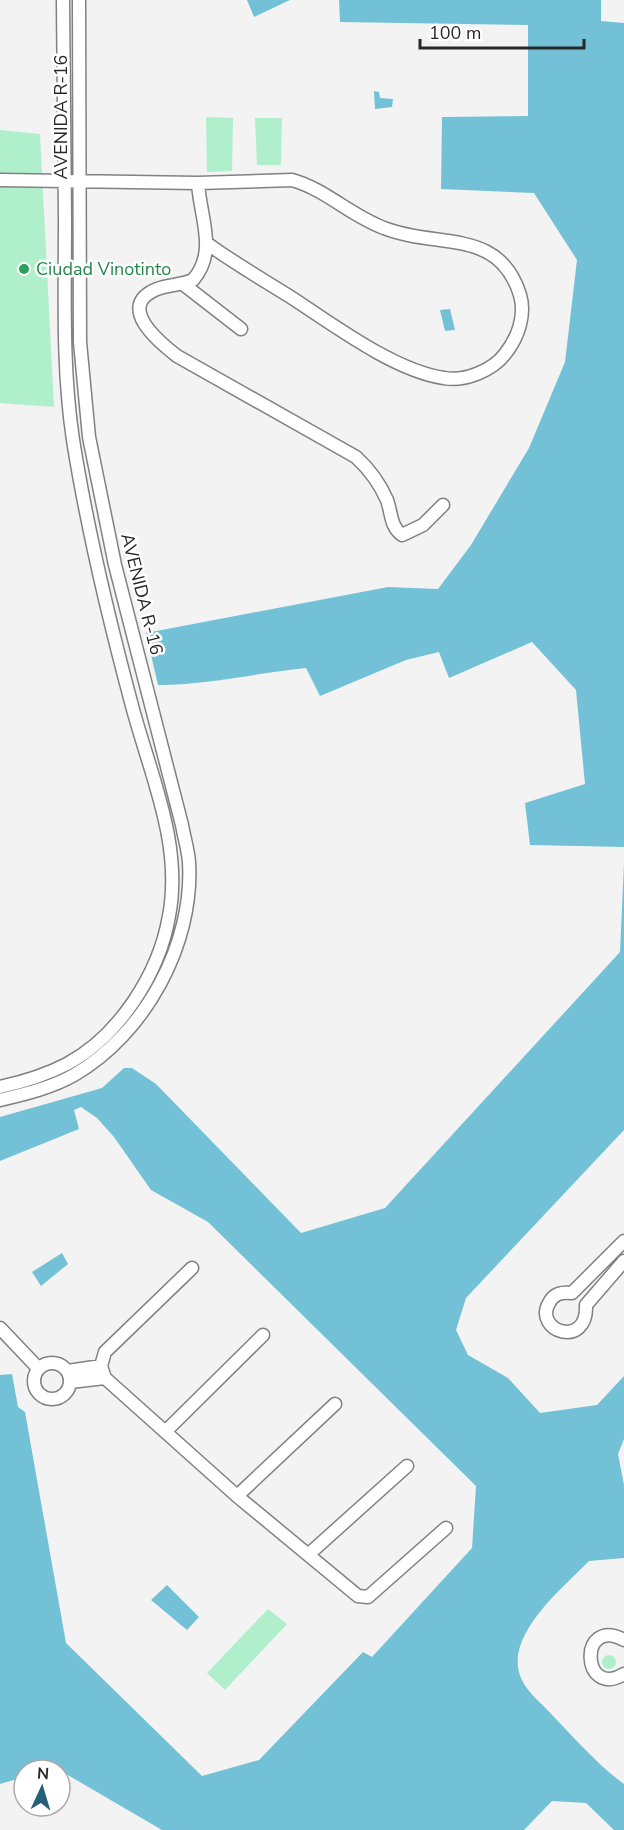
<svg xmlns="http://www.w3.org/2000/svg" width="624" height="1830" font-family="'Nunito Sans',sans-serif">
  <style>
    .green { fill: #afefcc }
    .water { fill: #73c1d6 }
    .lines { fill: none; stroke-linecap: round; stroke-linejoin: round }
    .minor-casing { stroke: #818182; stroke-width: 15 }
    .minor { stroke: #fff; stroke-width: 12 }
    .leisure-dot { fill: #2e9e5b; stroke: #fff; stroke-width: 2 }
    .labels { text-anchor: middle; stroke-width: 5; stroke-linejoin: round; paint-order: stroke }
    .street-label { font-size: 18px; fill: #282828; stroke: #fff }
    .leisure-label { font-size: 18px; fill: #27864d; stroke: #fff; text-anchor: start }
  </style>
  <rect width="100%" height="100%" fill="#f3f3f4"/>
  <!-- green -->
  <path class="green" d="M206,117L233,118L232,171L207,172Z
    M282,118L281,165H257L255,118Z
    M0,130L40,134L54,407L0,403Z
    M268,1609L287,1624L225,1690L207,1673Z
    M602 1662a7 7 0 1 1 14 0a7 7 0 1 1-14 0Z"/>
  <!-- water -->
  <path class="water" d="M247,0H290L254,17Z
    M339,0H601V21L624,23V847L530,845L525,803L585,784L576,690L532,642L449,678L439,652L406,660L320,696L306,668C256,673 208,685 158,685L146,633L388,587L438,589L471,545L529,448L565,362L577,260L534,193L441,189L442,117L528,116V25L340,22Z
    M374,91L379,92L380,98L393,99L392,107L375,109Z
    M450,309L455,330L445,331L440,310Z
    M624,863V1130L466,1298L456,1330L468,1355L508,1378L540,1413L597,1405L624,1376V1439L618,1454L624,1485V1558L589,1561C563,1588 503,1636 521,1678C527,1693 544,1705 554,1717C576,1740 598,1765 624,1784V1830H614L586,1803L552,1801L524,1830H162L54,1767L24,1770V1777L0,1784V1375L12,1374L18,1407L25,1412L66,1643L202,1776L259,1760L363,1652L372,1657L472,1548L476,1486L208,1222L151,1190L114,1137L97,1118L81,1107L74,1110L79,1129L0,1161V1117L102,1088L124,1068H132L156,1084L301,1233L385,1208L620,952Z
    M62,1253L68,1264L41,1286L32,1272Z
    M167,1585L199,1617L187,1630L151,1600Z"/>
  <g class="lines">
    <defs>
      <path id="minor" d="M0,180L198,183L292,180C325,189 351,216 384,228C437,249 499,227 520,295C526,315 518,338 505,354C493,370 465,382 444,378C394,371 331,323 289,296C262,279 234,263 208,244
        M198,183C200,218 218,251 193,280C181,285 168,285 157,289C115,306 159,342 177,356L356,457C369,469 380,484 387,500C392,514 390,526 402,535L423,525L443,505
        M183,284L241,329
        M0,1087C23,1082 46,1075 67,1064C119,1036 159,974 169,916C183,843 149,772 131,702C108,616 87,528 73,440C62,367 65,294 65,220C65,147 63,73 63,0
        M0,1100C25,1094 51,1088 74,1075C145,1034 194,944 189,862C188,849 184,837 182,825L115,565L89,437L80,342L79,0
        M624,1241L572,1293C562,1292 554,1293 549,1303C533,1331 588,1350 586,1305L624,1261
        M192,1268L105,1352L101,1366L105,1378L237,1496L358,1596L368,1597L446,1528
        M0,1328L38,1368
        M34 1381a18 18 0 1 1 36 0a18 18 0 1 1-36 0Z
        M68,1371L101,1366
        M70,1382L105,1378
        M166,1431L263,1335
        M237,1496L335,1404
        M309,1554L407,1466
        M624,1640C578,1615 581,1700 624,1674"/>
    </defs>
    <!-- minor casing -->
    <use href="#minor" class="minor-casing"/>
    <!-- minor -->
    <use href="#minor" class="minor"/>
  </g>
  <!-- markers -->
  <circle class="leisure-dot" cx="24" cy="269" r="6"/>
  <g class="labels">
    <!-- street labels -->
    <g class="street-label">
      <text transform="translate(61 117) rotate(-90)" y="6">AVENIDA R-16</text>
      <text transform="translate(142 594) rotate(76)" y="6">AVENIDA R-16</text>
    </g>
    <!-- leisure labels -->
    <g class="leisure-label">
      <text x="36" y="275">Ciudad Vinotinto</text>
    </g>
  </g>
  <!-- north arrow -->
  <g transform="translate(42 1788) rotate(4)"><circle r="28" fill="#ffffff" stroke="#a9a9a9" stroke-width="1.5"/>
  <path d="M0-4.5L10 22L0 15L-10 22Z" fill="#265f79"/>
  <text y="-9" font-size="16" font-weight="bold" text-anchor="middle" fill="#282828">N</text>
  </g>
  <!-- scale -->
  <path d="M420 39v9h164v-9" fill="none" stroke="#282828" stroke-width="3"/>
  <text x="429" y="39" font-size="18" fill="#282828" stroke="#ffffff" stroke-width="4.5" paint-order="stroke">100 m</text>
</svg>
